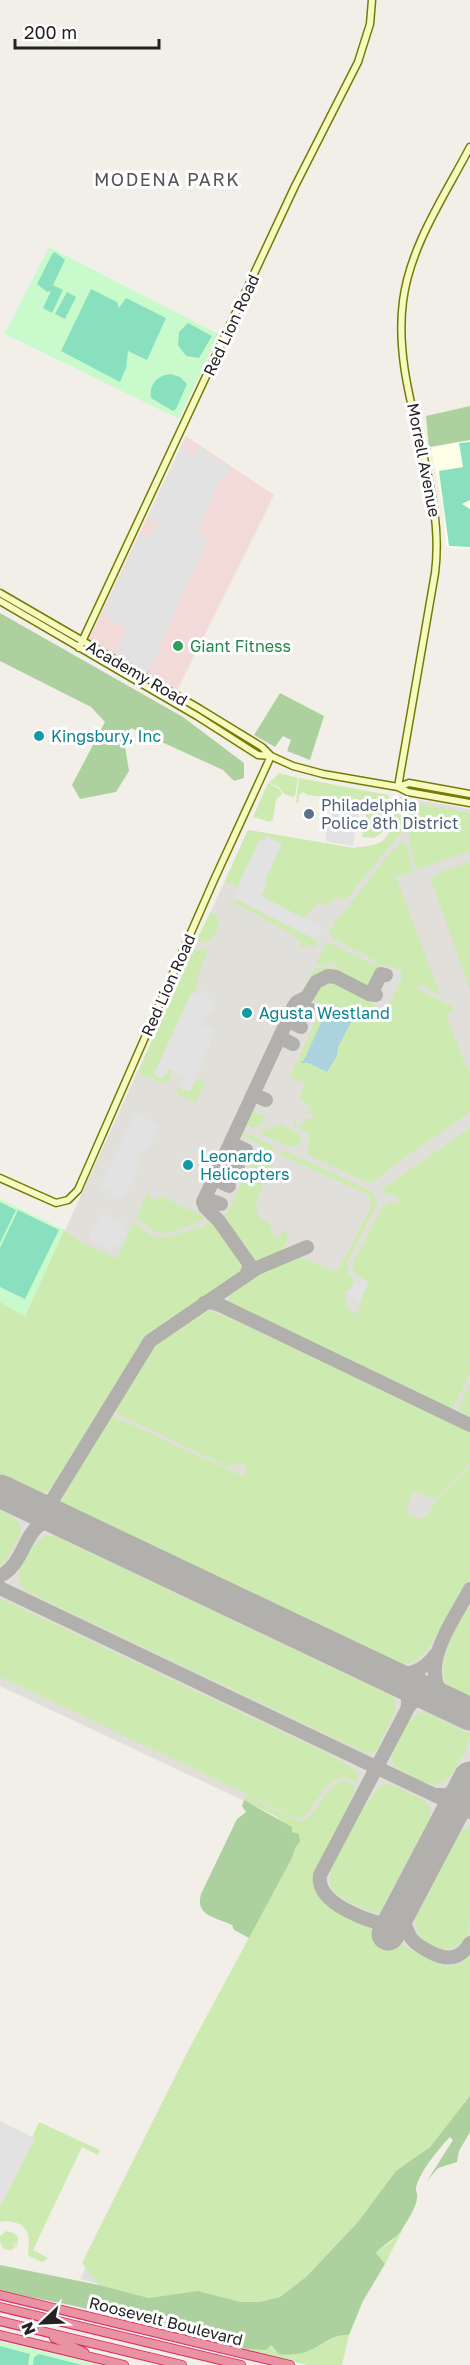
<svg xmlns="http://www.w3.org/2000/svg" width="470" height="2365" font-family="'Golos Text',sans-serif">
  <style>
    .commercial { fill: #f2dad9 }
    .education { fill: #ffffe5 }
    .airport { fill: #e1dfda }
    .grass { fill: #cdebb0 }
    .forest { fill: #add19e }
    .park { fill: #c8facc }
    .pitch { fill: #88e0be }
    .parking { fill: #e2e2e2 }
    .water { fill: #aad3df }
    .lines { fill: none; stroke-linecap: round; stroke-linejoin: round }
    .taxiway { stroke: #b1b0ac; stroke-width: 14 }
    .runway { stroke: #b1b0ac; stroke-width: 33 }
    .secondary-casing { stroke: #707d05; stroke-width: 9 }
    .highway-casing { stroke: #dc2a67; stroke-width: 10 }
    .secondary { stroke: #f7fabf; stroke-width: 6 }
    .highway { stroke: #e892a2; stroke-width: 8 }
    .leisure-dot { fill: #2e9e5b; stroke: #fff; stroke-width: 2 }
    .culture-dot { fill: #0f9aa8; stroke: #fff; stroke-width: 2 }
    .service-dot { fill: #5c6f8a; stroke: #fff; stroke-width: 2 }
    .labels { text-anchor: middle; stroke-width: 6; stroke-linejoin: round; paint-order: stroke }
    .street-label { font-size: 16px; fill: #222; stroke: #fff }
    .leisure-label { font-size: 16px; fill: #27864d; stroke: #fff; text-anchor: start }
    .culture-label { font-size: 16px; fill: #0d838f; stroke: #fff; text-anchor: start }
    .service-label { font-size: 16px; fill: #4e5e75; stroke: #fff; text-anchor: start }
    .neighbourhood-label { font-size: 18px; letter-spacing: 1.5px; fill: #555; stroke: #fff }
  </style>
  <rect width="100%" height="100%" fill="#f2efe9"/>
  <!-- commercial -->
  <path class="commercial" d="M186,436L274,495L176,693L88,641Z"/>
  <!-- education -->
  <path class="education" d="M470,440V549L450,548L446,545L443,508L431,448Z"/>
  <!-- airport -->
  <path class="airport" d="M397,796L470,809V2099L257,2323L80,2279L304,1839L291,1823L0,1686V1302L25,1316L30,1307L248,830L353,848L380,844L390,832Z"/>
  <!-- grass -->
  <path class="grass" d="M279,773L298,778L295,796L292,797L283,793L279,787L269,783Z
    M299,778L389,795L383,832L374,838L362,837L366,816L364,811L359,808L360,803L332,799V801H323L324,797L308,795L303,792L299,795L298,803H296Z
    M268,783L279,789L282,794L276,800L273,819L270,822L253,817Z
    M405,801L470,813V851L418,869C409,857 407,817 405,801Z
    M401,807L403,828L400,834L346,899L343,900L336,898L326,905L319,902L303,918L262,896L267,884L264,882L282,844L267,836L264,842L260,840L238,886L241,889L225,881L248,830L353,848C409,844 378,821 401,807Z
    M402,842L407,846L413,871L396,877L439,992L438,994L419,984L416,988L451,1006L454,1013L446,1014L465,1065L470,1070V1112L390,1168L372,1183L366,1182L307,1155L310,1138L304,1130L293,1124L296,1118V1124L300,1126L307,1118L312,1120L314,1115L309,1113L311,1108L299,1099L306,1084L290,1077L323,1005L310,999C320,978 324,975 346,986C351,988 358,991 363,994C369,1000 372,1005 380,1010L388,1007L402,978L401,971L391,966H379L367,990C339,976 322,960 304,996L300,994L315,968H338L337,964L333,962L325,965L316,964L326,943H329L374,965L376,961L332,938L330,931L338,917H340L388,855Z
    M470,862V990L431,879L444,871Z
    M235,899L316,940V951L312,944L302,948L299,941L292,934L233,902Z
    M211,911L218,918C219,932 212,945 196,941Z
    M209,947L197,978L196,992H192L154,1074L161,1079L164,1074L168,1075L169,1072L166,1069L172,1071L169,1081L161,1084L150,1076L147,1078L141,1075L139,1070L193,949L202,951Z
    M196,1080L205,1082L196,1103L177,1094V1087L190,1092Z
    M250,1111L265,1116L261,1125L253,1128L244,1125Z
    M280,1124L300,1134L301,1141L297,1146L290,1147L259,1133Z
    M470,1128V1373L454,1406L449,1408L231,1304L228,1301C231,1282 284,1263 301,1257L337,1272L372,1205L367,1194L282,1156L280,1154L283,1150L371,1191L376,1197L377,1204L347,1262L348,1273L354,1281L349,1291H345V1306L348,1305L351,1313L355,1314C364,1306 361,1291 363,1279L354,1273L353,1262L383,1206L390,1202L398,1203L400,1199L381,1190Z
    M241,1131L273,1146C273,1151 275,1156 274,1160C269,1183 238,1210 272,1225L270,1232L279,1237L284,1230L288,1235L284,1249L252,1263L223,1220L260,1145L239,1134Z
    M148,1192L152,1199L150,1203L161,1196L205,1217C199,1224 171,1234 161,1233C152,1232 144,1222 136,1218Z
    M211,1219L217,1223L243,1261L242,1270L145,1336L49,1491L41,1493L36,1491L0,1474V1302L25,1316L64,1230L80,1242L117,1259L134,1222L152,1236L163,1238L203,1227Z
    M208,1310L227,1317L470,1432V1463L437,1497L432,1498L414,1491L407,1507L408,1514L419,1519L427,1516L436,1500L470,1466V1577L448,1618L426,1651L415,1661L404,1665L61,1502L63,1496L112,1416L243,1476L247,1467L241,1464L239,1466L231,1462L230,1465L232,1467H228L122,1416L115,1410L154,1347Z
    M470,1383V1418L458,1410Z
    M0,1510C20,1520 27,1525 14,1546C10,1553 6,1560 0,1566Z
    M46,1536H55L392,1696L396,1708L378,1748L373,1752L366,1753L27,1592C24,1589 20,1585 19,1580C16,1567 34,1541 46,1536Z
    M0,1598L322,1751L353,1768L358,1776L357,1782C330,1768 321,1797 306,1814L303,1817H295L3,1678L0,1677Z
    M470,1601V1697L447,1686C435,1660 458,1624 470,1601Z
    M426,1712L470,1734C470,1745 463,1754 458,1764C439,1800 424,1781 395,1767L391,1758C395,1742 407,1713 426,1712Z
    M343,1780L352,1784L355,1788L346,1813L315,1872V1890L326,1905L442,1966L459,1965L470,1954V2096L430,2147L396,2171L357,2223L306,2277L280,2297L260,2302H240L198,2291L149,2298L99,2285L82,2263L191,2045L292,1858C302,1822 270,1814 244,1800L246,1795L301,1822C320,1813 323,1788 343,1780Z
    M385,1784C395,1786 424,1797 429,1806C431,1810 430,1815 429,1820L379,1914C365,1909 339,1901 331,1887C322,1872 369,1790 385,1784Z
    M470,1825C470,1851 470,1877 470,1903C470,1912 470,1923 469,1931C459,1963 410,1948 416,1917L459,1834Z
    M39,2122L100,2150L98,2155L82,2147L33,2250L48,2258L42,2262L29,2256C27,2250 29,2247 29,2241C29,2225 14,2219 0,2222V2206L35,2138L32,2137Z
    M403,2229L385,2264L376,2254L378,2249L391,2242Z
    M6,2231L14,2233L18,2237L17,2246L10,2241L16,2247L11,2250C1,2250 0,2245 0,2236Z
    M342,2334L349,2335L342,2365H307L213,2341L247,2349L271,2345L279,2354L310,2350Z"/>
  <!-- forest -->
  <path class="forest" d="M470,406V440L429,447L426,416Z
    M0,613L183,717L244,763V778L234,781L223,770L131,728L124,741L129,771L116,792L80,799L72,785L105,722L91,707L0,661Z
    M280,693L324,716L310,760L287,751L291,740L283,736L275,747L254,735Z
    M244,1800L292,1827V1832L299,1834L300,1842L295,1848L292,1858L249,1938L234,1930L232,1925C215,1917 195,1916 201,1894L237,1819L246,1812L242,1806Z
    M470,2096V2132L459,2151L457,2162L438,2168L427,2181L453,2140L450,2137C440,2147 417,2175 416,2189C416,2192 418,2195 417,2198C417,2206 407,2221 403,2228C397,2239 381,2245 376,2253L385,2264L363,2301L349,2335C334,2333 322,2346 308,2351C299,2355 289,2355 279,2354L271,2345L266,2350L247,2349L75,2306L0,2291V2265L99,2285L149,2298L198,2291L240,2302H260L280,2297L306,2277L357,2223L396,2171L430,2147Z"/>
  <!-- park -->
  <path class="park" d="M49,247L218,334L180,417L177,418L5,334Z
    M0,1199L64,1230L25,1316L0,1302Z
    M0,2341L99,2365H0Z"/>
  <!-- pitch -->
  <path class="pitch" d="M55,252L65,260L53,285L63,290L52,313L43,308L51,291L47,292L37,284L52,254Z
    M91,289L117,302L119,308L126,298L166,318L147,360L128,351L126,368L120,382L61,351Z
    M67,292L76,297L65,319L55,314Z
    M188,323L212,336L199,358L186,356L178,345L179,332Z
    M170,374L180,377L187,384L176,409L173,411L151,398C149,385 156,376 170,374Z
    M470,442V500L462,504L470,509V547L449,546L439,471L463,467L459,443Z
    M0,1202L16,1210L0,1243Z
    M18,1210L59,1230L25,1299L0,1287V1248Z
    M0,2346L30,2354L28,2365H0Z
    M39,2354L82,2365H33L34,2357Z"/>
  <!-- parking -->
  <path class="parking" d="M185,440L188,442L184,451L194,456L199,447L230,468L224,479L221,478L197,531L208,537L155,659L147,672L114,656L126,629L103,614L141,534L149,538L155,526L159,528L160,524L148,517Z
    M332,798L360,803L353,846L325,841Z
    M266,836L282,844L264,882L267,884L261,896L322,928L316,940L234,897L236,888L241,889L238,886L260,839L264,841Z
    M202,990L210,994L208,999L215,1005L210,1014L207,1013L202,1024L213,1030L209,1040L211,1043L189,1091L180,1088L185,1076L167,1068L162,1079L154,1074L192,992L200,995Z
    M135,1113L159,1124L147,1149H143L136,1164L139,1167L124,1198L120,1197L118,1200L110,1196L111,1192L100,1187L119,1148L123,1149L120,1146Z
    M101,1213L125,1224L123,1228L126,1234L121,1244L114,1246L113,1250L88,1238Z
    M362,1278L369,1282L360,1301L348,1293L354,1281L359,1284Z
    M0,2121L35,2138L0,2206Z"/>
  <!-- water -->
  <path class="water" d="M329,1005H334L354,1017L338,1047L337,1056L327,1072L308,1063H301L305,1058Z"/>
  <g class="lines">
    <!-- taxiway -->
    <path class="taxiway" d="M371,994L381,974L386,975
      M294,1006L297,1002L307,997L316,982L328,976L336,977L369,994L376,995
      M286,1024L291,1022L301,1027
      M278,1041L283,1039L293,1044
      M251,1098L257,1096L266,1100
      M229,1146L294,1006L299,1004L309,1009
      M220,1164L225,1162L238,1168
      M212,1182L216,1180L229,1186
      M210,1211V1200L221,1204
      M246,1275L250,1265L219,1221L205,1207L203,1202L229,1146L233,1144L246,1150
      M204,1303L211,1302L220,1305L470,1425
      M29,1505L44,1504L53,1499L150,1341L257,1268L307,1247
      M0,1576C32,1560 21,1509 69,1524
      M0,1588L470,1812
      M386,1674C407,1677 423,1672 436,1654
      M389,1676C404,1685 411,1692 407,1710
      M452,1706C412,1673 452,1624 470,1589
      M438,1795C454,1796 462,1789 470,1777
      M400,1911C403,1920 406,1930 411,1938C416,1945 423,1948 430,1952C447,1961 460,1960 470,1943
      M392,1926C370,1922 315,1904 320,1875L409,1706C419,1695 429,1697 442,1701"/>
    <!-- runway -->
    <path class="runway" d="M0,1491L470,1714
      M388,1934L470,1778"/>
    <defs>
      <path id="secondary" d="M0,593L200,709L262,747L271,756
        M0,601L197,716L258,755L271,756L293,766L323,774L398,787L408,792L470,803
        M79,648L295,186L358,62L370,24L372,0
        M398,787L435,573C447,481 391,393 403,301C410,246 445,195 470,147
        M398,787L409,783L470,794
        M0,1178L56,1203L68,1200L78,1190L214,880L271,756"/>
      <path id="highway" d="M0,2295L290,2365
        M0,2307L241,2365
        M0,2321L182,2365
        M0,2335L124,2365
        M54,2338L84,2352"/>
    </defs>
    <!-- secondary casing -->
    <use href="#secondary" class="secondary-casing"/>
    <!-- highway casing -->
    <use href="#highway" class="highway-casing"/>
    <!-- secondary -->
    <use href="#secondary" class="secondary"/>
    <!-- highway -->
    <use href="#highway" class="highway"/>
  </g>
  <!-- markers -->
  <circle class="leisure-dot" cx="178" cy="646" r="6"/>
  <g class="culture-dot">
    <circle cx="39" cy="736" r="6"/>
    <circle cx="247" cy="1013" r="6"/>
    <circle cx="188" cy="1165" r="6"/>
  </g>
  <circle class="service-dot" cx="309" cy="814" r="6"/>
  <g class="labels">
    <!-- street labels -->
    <g class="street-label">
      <text transform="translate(231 325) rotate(-65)" y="6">Red Lion Road</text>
      <text transform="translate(424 460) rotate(79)" y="6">Morrell Avenue</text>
      <text transform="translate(137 673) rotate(30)" y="6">Academy Road</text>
      <text transform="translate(168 985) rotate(-66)" y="6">Red Lion Road</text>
      <text transform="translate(166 2321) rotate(14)" y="6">Roosevelt Boulevard</text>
    </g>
    <!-- leisure labels -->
    <g class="leisure-label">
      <text x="190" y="652">Giant Fitness</text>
    </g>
    <!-- culture labels -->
    <g class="culture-label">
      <text x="51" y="742">Kingsbury, Inc</text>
      <text x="259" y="1019">Agusta Westland</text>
      <text x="200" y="1162">Leonardo<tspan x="200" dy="18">Helicopters</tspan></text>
    </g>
    <!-- service labels -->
    <g class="service-label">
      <text x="321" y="811">Philadelphia<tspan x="321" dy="18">Police 8th District</tspan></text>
    </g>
    <!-- neighbourhood labels -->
    <g class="neighbourhood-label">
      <text x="167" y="186">MODENA PARK</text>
    </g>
  </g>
  <!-- north arrow -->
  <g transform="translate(42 2323) rotate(247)" stroke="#ffffff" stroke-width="4.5" paint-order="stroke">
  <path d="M0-4.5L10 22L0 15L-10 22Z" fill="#222222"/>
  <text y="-9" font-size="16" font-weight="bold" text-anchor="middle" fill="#222222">N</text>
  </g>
  <!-- scale -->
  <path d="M15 39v9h144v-9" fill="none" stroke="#222222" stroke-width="3"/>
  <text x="24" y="39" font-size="18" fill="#222222" stroke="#ffffff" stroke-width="4.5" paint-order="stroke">200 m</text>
</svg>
